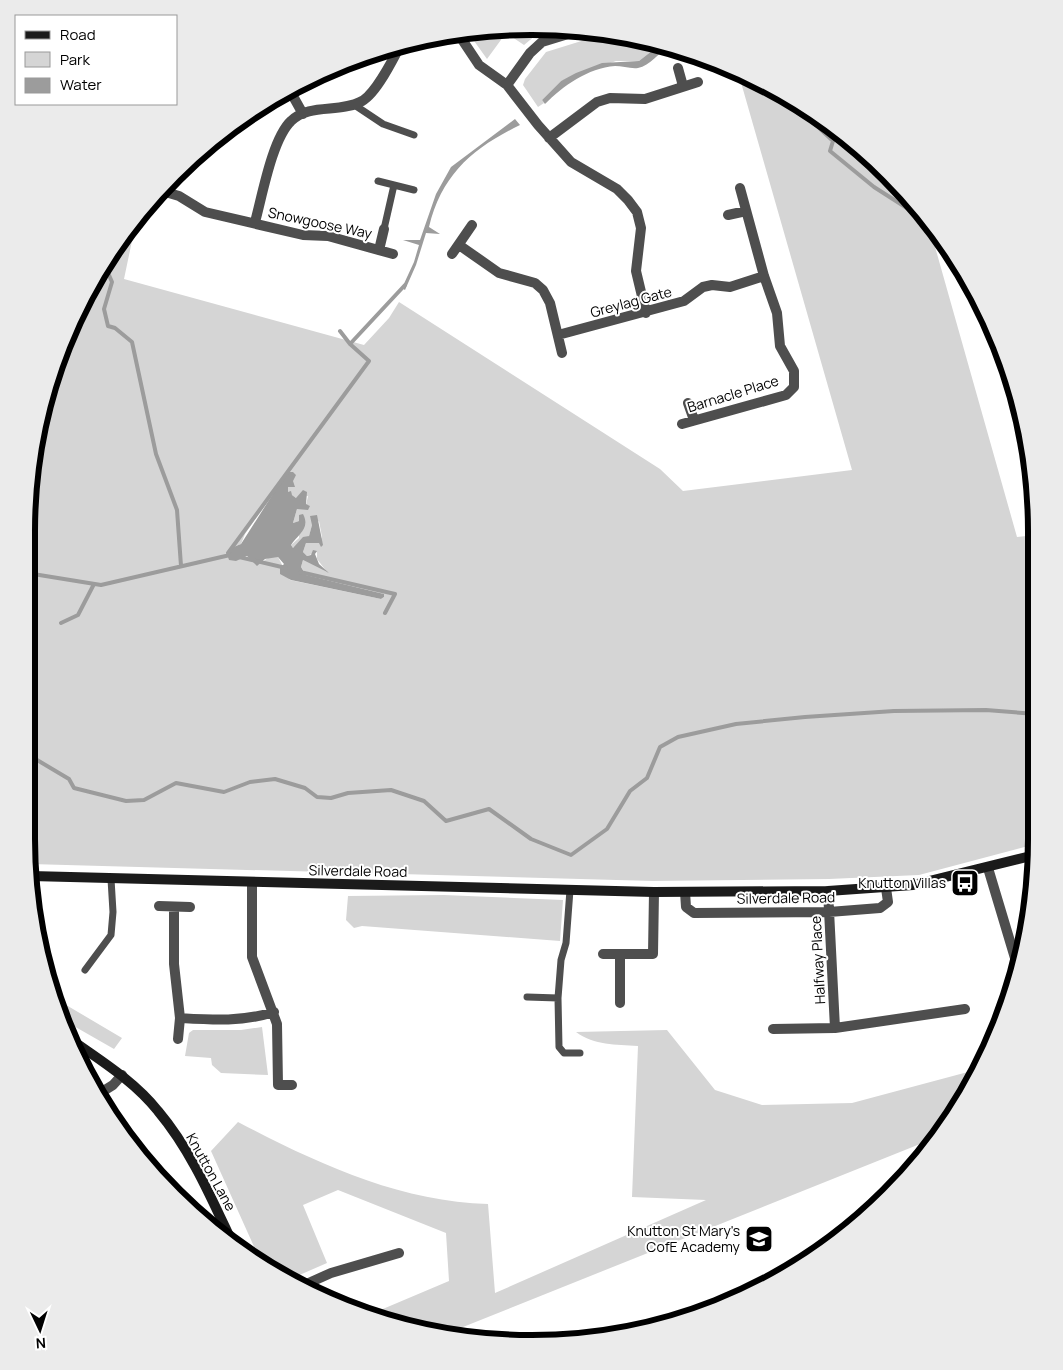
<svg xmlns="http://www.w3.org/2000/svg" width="1063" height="1370" font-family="Manrope,sans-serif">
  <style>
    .green { fill: #d5d5d5; fill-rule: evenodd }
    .water { fill: #9c9c9c }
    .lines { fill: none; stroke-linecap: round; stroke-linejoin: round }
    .stream { stroke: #9c9c9c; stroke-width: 4 }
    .lane { stroke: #4e4e4e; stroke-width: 7 }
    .street { stroke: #4e4e4e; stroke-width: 10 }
    .secondary { stroke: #1b1b1b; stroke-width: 10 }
    .labels { text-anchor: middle; stroke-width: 4; stroke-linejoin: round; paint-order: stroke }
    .street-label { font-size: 14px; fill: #000; stroke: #fff }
    .poi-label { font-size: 14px; fill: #000; stroke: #fff; text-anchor: end }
    .rim { fill: none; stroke: #000; stroke-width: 6 }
  </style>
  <rect width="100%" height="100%" fill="#fff"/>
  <!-- green -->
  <path class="green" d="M552,28L536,35L524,45L506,33L487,59L467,31Z
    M604,34L662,43L639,61H616L561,81L542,100L544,103L538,107L523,85L525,79L546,52Z
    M738,72L755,78L839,130L911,198L928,222L1017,537L1036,535V844L919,875L829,879L653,881L30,864L26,838L27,499L53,369L78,308L131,224L137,217L124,279L364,345L389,318L399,302L660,469L683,491L852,470ZM287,472L293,479L288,486V492L296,498L308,496L306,505L310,506L297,509L293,523L299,521V538L291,545L293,548L309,536L312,525L319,521L322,537L319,543H306L303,552L307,556L317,552V559L327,572L303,560L301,567L307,575L383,594L384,597L381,599L290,580L278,557L271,556L259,564L249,557L243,558L231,548L241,544L245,534Z
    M444,895L563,900L560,941L362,926L354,928L346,920L348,896Z
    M56,999L122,1038L114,1049L65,1021Z
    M262,1027L268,1075L221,1073L212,1065L211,1058L185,1056L189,1033L193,1030H241Z
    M667,1030L715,1090L762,1105L852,1103L979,1069L951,1119L935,1138L448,1333L401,1327L371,1314L449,1281L446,1233L338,1190L303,1205L327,1263L288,1280L279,1276L261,1262L211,1151L238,1122C314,1162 399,1202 488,1204L495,1293L706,1200L632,1197L638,1046C615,1044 595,1046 576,1032Z"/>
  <!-- water -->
  <path class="water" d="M662,43L670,46C659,52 650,66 638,68C631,69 622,66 615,66C588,68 563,86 545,104L542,100L561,81L576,73L602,63L639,61Z
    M515,119L520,125C473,148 442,174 429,227L440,234L426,233L416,265L405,290L402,288L414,262L419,245L403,240H420L436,194L451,167Z
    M287,472H293L296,475L293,481L295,487H288V492L291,491L292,495L296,498L303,490L307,492L306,504L310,506L308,510L297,509L293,523L299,521V515L303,514C311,529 297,535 291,545L293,548L303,537L309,536L312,525L310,516L317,515L323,545L321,547L319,543H306L303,552L307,556L311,555L313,550L317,551L315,554L319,564L329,573L303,560L301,567L306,575L384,594V597L381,599L291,580L280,574V568L284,564L278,557L265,559L257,566L247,556L236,561L229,560L227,554L231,548L241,544Z"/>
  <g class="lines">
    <!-- stream -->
    <path class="stream" d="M808,112L815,124L833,141L830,151L874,187L910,210
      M105,266L112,282L104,309L108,326L115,328L132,342L156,454L177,510L181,566
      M350,344L405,285
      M228,553L369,361L350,344L340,331
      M239,557L286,568
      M300,572L395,594L385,613
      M27,573L101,585L230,555
      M61,623L78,615L94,584
      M27,754L69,779L74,788L126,801L144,800L176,783L224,792L250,782L275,779L305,788L317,797L331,798L348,793L391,790L424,801L446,821L489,809L531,839L571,855L607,829L630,791L647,778L660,747L678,737L736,724L805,717L894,711L986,710L1036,714"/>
    <!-- lane -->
    <path class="lane" d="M353,104L383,124L414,135
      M378,181L414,190
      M384,229L394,185
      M570,890L566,943L561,960L558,998L559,1047L564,1053H580
      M85,970L111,935L113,912L111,879
      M527,997L558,998"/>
    <!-- street -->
    <path class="street" d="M457,32L479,65L507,85L538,125L571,162L617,189L628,200L637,212L641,228L636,271L646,313
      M678,68L683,86
      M507,85L530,53L542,42L581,30
      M289,89L303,114
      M549,138L597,102L610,98L645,99L698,82
      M162,191L179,196L205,212L303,235L328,236L393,254
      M728,215L746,211
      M255,222C262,197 272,139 291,121C309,103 339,113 360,102C375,96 392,61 400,46
      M459,245L499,273L535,283L543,290L550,303L562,353
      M379,250L384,229
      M452,254L472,225
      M558,335L684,301L703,287L712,285L730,287L764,276
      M688,403L694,420
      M682,424L786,395L794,387V371L780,346L777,313L764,276L740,188
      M988,868L1018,968
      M252,882V957L277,1024L278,1085H292
      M828,891L835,1028
      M685,892L686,907L694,913L829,912L880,908L888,902L886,888
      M159,906L190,907
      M174,907V964L180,1018L178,1039
      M603,954H653L654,892
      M620,1003V954
      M180,1018C213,1020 242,1022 274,1012
      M773,1029L835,1028L965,1009
      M97,1095L113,1085L122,1075
      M302,1286L331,1273L399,1253"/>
    <!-- secondary -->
    <path class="secondary" d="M31,876L654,892L828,891L913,885L1035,855
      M73,1041C103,1062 135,1082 158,1111C190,1149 210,1195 231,1240"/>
  </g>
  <!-- icons -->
  <defs>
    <symbol id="bus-square" viewBox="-11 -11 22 22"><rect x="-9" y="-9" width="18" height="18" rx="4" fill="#000" stroke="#fff"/><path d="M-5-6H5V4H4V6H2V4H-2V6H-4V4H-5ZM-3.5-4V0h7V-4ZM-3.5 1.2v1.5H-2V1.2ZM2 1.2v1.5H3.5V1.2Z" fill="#fff"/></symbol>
    <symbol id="school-square" viewBox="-11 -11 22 22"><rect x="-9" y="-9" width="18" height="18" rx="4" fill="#000" stroke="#fff"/><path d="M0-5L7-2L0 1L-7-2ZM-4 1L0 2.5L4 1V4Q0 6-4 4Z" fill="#fff"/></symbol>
  </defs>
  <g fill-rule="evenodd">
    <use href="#bus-square" x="949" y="867" width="32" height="32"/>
    <use href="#school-square" x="743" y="1223" width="32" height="32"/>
  </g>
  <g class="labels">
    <!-- street labels -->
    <g class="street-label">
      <text transform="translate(320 223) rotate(12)" y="5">Snowgoose Way</text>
      <text transform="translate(631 302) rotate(-15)" y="5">Greylag Gate</text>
      <text transform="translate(733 394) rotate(-17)" y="5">Barnacle Place</text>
      <text transform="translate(358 871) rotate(1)" y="5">Silverdale Road</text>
      <text transform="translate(786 898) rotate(-1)" y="5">Silverdale Road</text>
      <text transform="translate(818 960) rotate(-93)" y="5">Halfway Place</text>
      <text transform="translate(211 1172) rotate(61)" y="5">Knutton Lane</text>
    </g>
    <!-- poi labels -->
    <g class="poi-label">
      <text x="946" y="888">Knutton Villas</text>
      <text x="740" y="1236">Knutton St Mary's<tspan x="740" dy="16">CofE Academy</tspan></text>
    </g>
  </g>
  <!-- crop -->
  <path d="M0 0H1063V1370H0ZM531 35H532A496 496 0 0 1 1028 531V839A496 496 0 0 1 532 1335H531A496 496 0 0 1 35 839V531A496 496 0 0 1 531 35Z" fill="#ebebeb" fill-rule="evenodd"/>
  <path class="rim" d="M531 35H532A496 496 0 0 1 1028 531V839A496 496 0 0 1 532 1335H531A496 496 0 0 1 35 839V531A496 496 0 0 1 531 35Z"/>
  <!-- legend -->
  <rect x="15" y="15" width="162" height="90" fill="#ffffff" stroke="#999999"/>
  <rect x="25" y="31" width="25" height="8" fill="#1b1b1b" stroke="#999999"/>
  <text x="60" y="40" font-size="15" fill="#000000">Road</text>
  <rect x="25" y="52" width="25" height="15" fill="#d5d5d5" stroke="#999999"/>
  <text x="60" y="65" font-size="15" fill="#000000">Park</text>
  <rect x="25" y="78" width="25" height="15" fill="#9c9c9c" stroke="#999999"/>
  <text x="60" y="90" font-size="15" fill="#000000">Water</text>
  <!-- north arrow -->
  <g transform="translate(40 1330) rotate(176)" stroke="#ffffff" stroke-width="4" paint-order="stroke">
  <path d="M0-4L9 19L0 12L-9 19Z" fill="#000000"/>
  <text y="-8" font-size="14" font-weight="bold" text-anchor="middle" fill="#000000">N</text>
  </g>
</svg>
